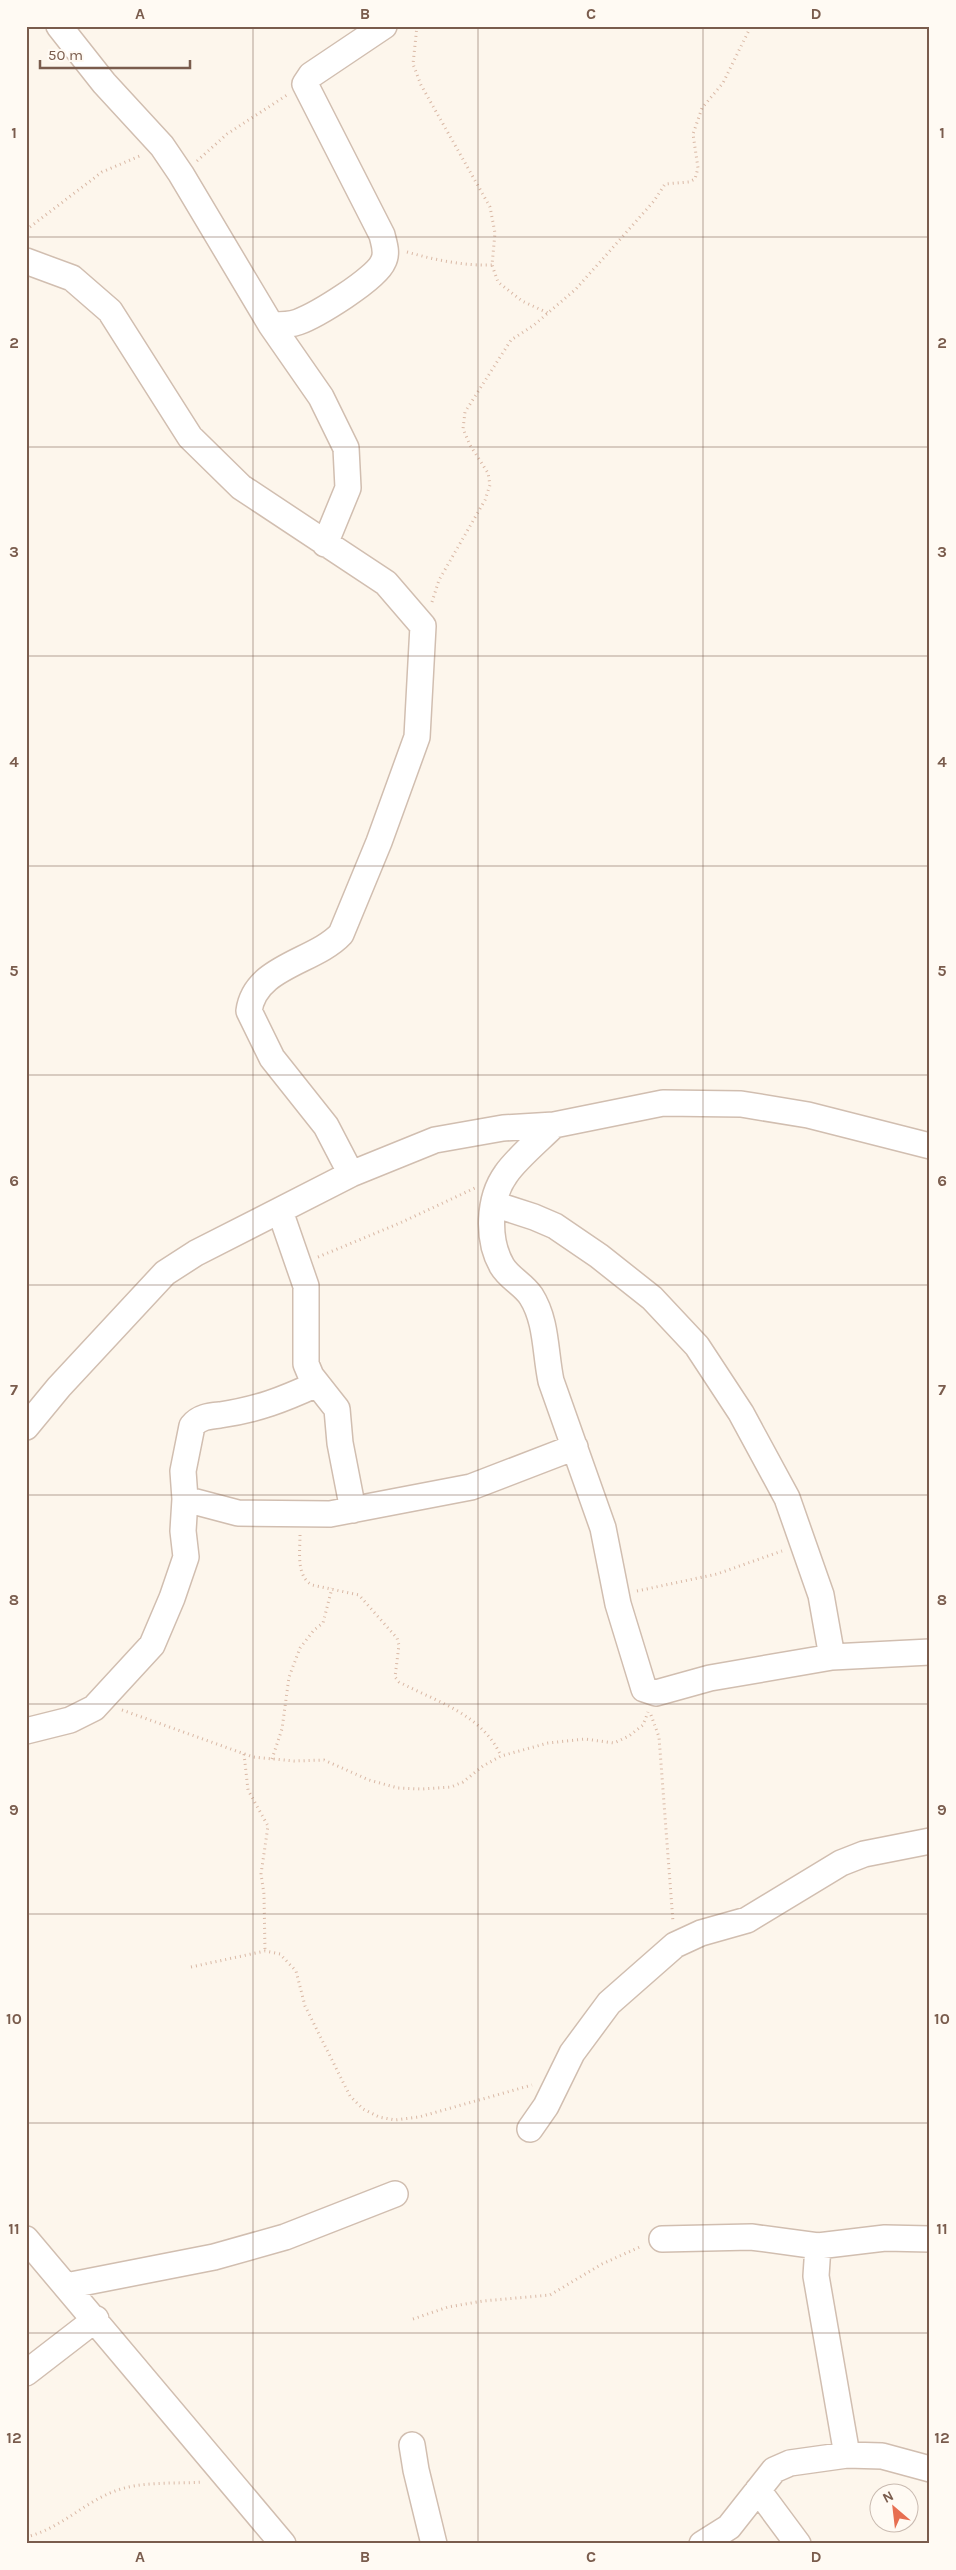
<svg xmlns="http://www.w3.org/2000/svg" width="956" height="2570" font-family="Karla,sans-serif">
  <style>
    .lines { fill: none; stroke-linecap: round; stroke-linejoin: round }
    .minor-casing { stroke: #d1beb0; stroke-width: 28 }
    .path { stroke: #d9b8a5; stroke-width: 3; stroke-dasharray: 1 4; stroke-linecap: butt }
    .minor { stroke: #fff; stroke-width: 25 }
    .grid { fill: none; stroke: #7a5c4d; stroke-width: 1; stroke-opacity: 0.55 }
    .neatline { fill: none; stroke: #7a5c4d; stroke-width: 2 }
    .grid-label { font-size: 16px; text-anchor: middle; font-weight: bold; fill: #7a5c4d }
  </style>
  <rect width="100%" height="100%" fill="#fdf6ec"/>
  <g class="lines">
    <defs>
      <path id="minor" d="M59,26L104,83L162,146L181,174L271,325L321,397L346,448L348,488L325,544
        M26,261L72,278L110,311L190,437L241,487L386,583L423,626L417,737L379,842L341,934C315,962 255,966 249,1011L272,1058L326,1126L351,1174
        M271,325C280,325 290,325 298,322C317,315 376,279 383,262C388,253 384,244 382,235L305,84L311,75L384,26
        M554,1125C540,1139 516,1159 506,1174C488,1199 487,1240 502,1266C509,1278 523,1284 531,1296C547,1321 545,1353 551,1381L603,1528L618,1604L644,1689L656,1693L710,1678L832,1657L930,1652
        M494,1204L534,1217L555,1226L599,1256L652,1298L697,1346L741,1413L787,1498L821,1595L832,1657
        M280,1211L306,1286V1364L311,1376L337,1409L340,1443L353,1510
        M26,1427L59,1387L165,1273L196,1253L351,1174L435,1140L503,1128L554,1125L663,1103L741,1104L808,1115L930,1146
        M185,1499L238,1513L330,1514L471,1487L575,1447
        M26,1731L70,1720L94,1708L152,1645L172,1598L186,1557L183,1531L185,1499L183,1471L192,1426C199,1417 209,1416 220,1415C259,1409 282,1400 317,1384
        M530,2129L546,2106L572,2053L609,2003L675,1945L701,1933L747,1920L841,1863L864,1854L930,1841
        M26,2239L283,2544
        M662,2239L751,2237L818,2246L885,2238L930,2239
        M818,2246L816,2276L847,2455
        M66,2286L214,2257L285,2237L395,2194
        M26,2373L96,2319
        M412,2445L416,2470L434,2544
        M758,2490L798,2544
        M702,2544L729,2527L774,2470L790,2463L847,2455L882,2456L930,2469"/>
    </defs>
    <!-- minor casing -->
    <use href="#minor" class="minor-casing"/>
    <!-- path -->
    <path class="path" d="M417,26L413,64L421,85L490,207L495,233L492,265L498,282L522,301L548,313
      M197,161L227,134L287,95
      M26,230L102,172L142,155
      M407,252C435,260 464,266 492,265
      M432,602L439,580L485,500L490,485L488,473L470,445L463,429L465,412L511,340L534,325L576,289L654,201L665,184L689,182L695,179L698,168L693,134L702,108L723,83L751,26
      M318,1257L400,1223L475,1188
      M300,1535C300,1552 296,1576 312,1585L359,1595L397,1638L399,1645L395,1677L399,1682C437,1702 482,1714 501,1756
      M637,1591L717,1574L782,1551
      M122,1710L253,1757L294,1761L324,1760L369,1780L398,1788L422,1789L451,1787L463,1782L483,1766L501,1756L548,1743L585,1739L614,1743L629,1736L643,1725L648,1712
      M651,1715L659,1737L673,1922
      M244,1754L248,1790L268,1826L261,1874L264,1894L265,1951
      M272,1759L282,1729L289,1677L300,1648L314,1630L323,1623L332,1588
      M191,1967L265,1951L280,1954L296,1971L305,2006L350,2096L363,2109L379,2117L395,2120L419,2117L532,2085
      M413,2319L448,2307L483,2301L550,2295L602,2264L642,2246
      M26,2537C60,2529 83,2503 115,2491C141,2481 175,2484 203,2482"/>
    <!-- minor -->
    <use href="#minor" class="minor"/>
  </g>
  <!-- grid -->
  <path class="grid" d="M253,26V2544M478,26V2544M703,26V2544M26,237H930M26,447H930M26,656H930M26,866H930M26,1075H930M26,1285H930M26,1495H930M26,1704H930M26,1914H930M26,2123H930M26,2333H930"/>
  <!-- border -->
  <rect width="956" height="2570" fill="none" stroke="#fffaf3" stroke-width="55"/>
  <!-- north arrow -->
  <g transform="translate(894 2508) rotate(332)"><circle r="24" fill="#fffaf3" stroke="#cabbb1"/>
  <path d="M0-4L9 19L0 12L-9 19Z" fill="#e76f51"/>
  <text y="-8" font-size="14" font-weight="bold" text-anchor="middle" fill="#7a5c4d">N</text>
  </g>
  <!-- scale -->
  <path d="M40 60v8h150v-8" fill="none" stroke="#7a5c4d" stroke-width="2.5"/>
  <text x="48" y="60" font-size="15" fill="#7a5c4d" stroke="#fffaf3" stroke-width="4" paint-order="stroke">50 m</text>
  <rect x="28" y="28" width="900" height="2514" class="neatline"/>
  <g class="grid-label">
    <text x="140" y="19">A</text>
    <text x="365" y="19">B</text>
    <text x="591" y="19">C</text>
    <text x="816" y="19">D</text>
    <text x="14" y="138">1</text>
    <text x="942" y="138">1</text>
    <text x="14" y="348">2</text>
    <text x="942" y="348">2</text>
    <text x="14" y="557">3</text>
    <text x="942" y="557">3</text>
    <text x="14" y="767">4</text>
    <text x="942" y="767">4</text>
    <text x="14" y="976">5</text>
    <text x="942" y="976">5</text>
    <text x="14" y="1186">6</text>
    <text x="942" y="1186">6</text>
    <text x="14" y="1395">7</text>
    <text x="942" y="1395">7</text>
    <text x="14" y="1605">8</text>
    <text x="942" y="1605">8</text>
    <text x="14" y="1815">9</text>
    <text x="942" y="1815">9</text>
    <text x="14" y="2024">10</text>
    <text x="942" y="2024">10</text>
    <text x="14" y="2234">11</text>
    <text x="942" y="2234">11</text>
    <text x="14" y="2443">12</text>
    <text x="942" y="2443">12</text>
    <text x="140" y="2562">A</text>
    <text x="365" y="2562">B</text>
    <text x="591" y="2562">C</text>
    <text x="816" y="2562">D</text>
  </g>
</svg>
